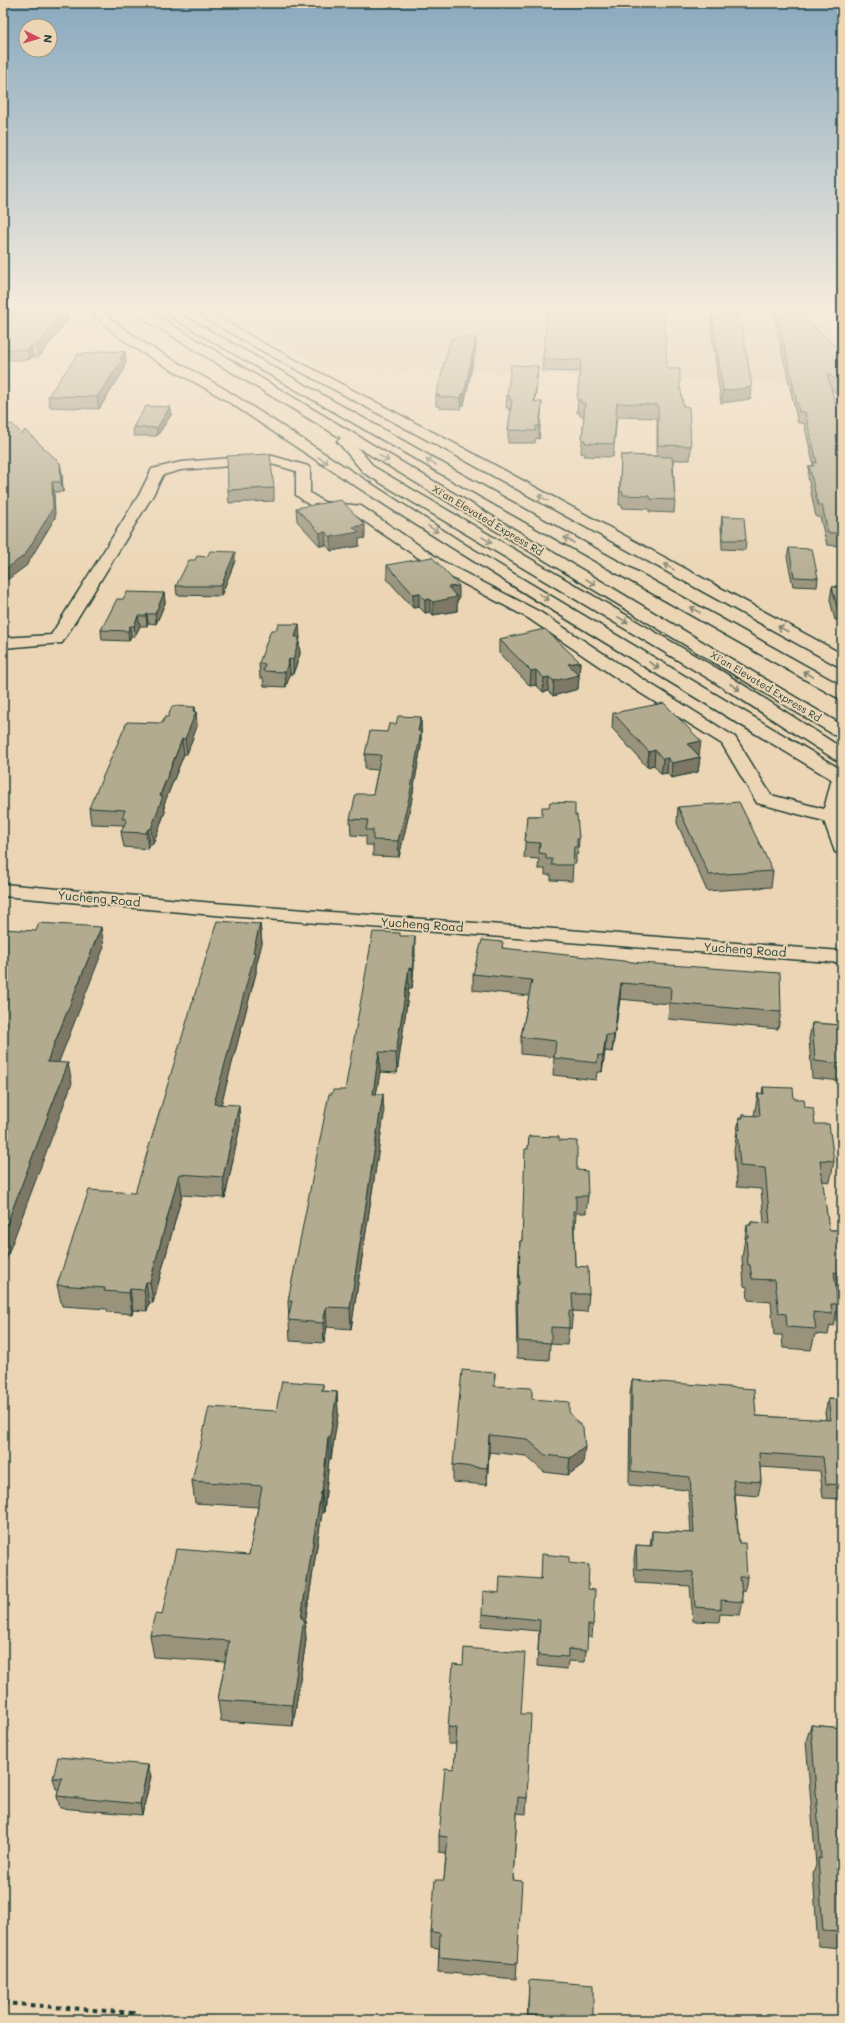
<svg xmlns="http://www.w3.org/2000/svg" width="845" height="2023" font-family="Mali,sans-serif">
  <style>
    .built { fill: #dac8a9 }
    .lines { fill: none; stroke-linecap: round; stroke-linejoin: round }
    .street-casing { stroke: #1f3d34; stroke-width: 3 }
    .secondary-casing { stroke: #1f3d34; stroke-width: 3 }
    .highway-casing { stroke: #1f3d34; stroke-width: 3 }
    .path { stroke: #1f3d34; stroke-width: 4; stroke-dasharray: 4.5 4.5; stroke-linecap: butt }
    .street { fill: #ebd5b4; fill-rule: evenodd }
    .secondary { fill: #ebd5b4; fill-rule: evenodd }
    .highway { fill: #ebd5b4; fill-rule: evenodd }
    .wall { fill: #99937c; stroke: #1f3d34 }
    .shaded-wall { fill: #7d7865; stroke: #1f3d34 }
    .building { fill: #b2ab90; stroke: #1f3d34 }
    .oneway { stroke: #7b816e }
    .labels { text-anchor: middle; stroke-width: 4; stroke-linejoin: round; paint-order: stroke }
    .far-street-label { font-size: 10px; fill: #1f3d34; stroke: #ebd5b4 }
    .street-label { font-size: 12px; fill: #1f3d34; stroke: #ebd5b4 }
  </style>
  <rect width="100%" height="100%" fill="#ebd5b4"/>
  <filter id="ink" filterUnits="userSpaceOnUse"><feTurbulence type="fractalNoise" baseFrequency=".025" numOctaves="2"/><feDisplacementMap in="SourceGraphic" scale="8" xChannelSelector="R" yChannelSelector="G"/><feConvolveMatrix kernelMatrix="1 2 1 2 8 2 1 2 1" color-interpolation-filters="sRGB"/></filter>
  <g filter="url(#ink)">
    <!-- built -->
    <path class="built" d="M544,307L575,315L828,326L842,340V384L322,367L231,315L227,308Z"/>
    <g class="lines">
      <defs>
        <path id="street" d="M269,455L308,466L310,469V493L324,502L361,506L442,561L540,612L630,671L735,737L771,795L824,809L832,778L835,774L842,773V854L835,852L824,821L757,803L722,744L618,679L528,618L432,567L352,513L315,509L296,495V471L268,463L181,470L163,475L153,495L62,643L3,648V638L51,635L139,495L152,469L181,462Z"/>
        <path id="secondary" d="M87,307H99L112,320L147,345L223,388L466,545L842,770V784L836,782C634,661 433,540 238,408C189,375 126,353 87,307Z
          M195,307H207L216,316L263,343L465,449L842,654V666L836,665L455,455L255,347L208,320Z
          M833,307H842V314L838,313Z
          M3,884L214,903L842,951V963L214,915L3,896Z"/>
        <path id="highway" d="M130,307H142L842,725V737L836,736L357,447L374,467L723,672L842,748V761L836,760L711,680L364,473L337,441L341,438L137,315Z
          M160,307H173L184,316L458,472L842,686V698L836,697L448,478L176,320Z
          M842,772V784L835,782L832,778L835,774Z"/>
      </defs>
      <!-- street casing -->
      <use href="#street" class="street-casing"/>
      <!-- secondary casing -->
      <use href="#secondary" class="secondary-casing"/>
      <!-- highway casing -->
      <use href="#highway" class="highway-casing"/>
      <!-- path -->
      <path class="path" d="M3,2003L133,2013L131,2020"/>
      <!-- street -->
      <use href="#street" class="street"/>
      <!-- secondary -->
      <use href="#secondary" class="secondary"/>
      <!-- highway -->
      <use href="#highway" class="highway"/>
    </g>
    <!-- wall -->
    <path class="wall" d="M3,308L66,309L68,320L39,357H32L29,360H3V331L11,322H3Z
      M730,308H738L737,316Z
      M772,308H798L814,327L842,352V397L831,389L842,430V546L827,545L820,517H816L808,477L809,466H813V463L804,423H798Z
      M548,310L667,369L680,390L691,446L690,460H673L675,500L674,513L649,512V509L622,508V505H619L621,455L657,456V418L617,417L613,457L584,456L585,454L581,453L584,416H580V413H577L580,372L542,371L543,359Z
      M712,316L751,399L721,403L711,327Z
      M476,348L464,405H462L461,409L439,408V406H436V395Z
      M125,352L126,363L124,366V370L99,409L50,407L48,396L96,353Z
      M538,366L535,402H542L539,439L536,438L535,443H508V430L511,411H509V408H506L507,396Z
      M170,407L171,415L157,436H134L133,427Z
      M3,426L62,473L63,492H54L55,518L26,566Z
      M274,488V501L229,503L228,490Z
      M296,508L365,538L359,539V546L331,551L326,545L320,546L297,521Z
      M722,516L746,540L745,550L722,549L721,525Z
      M789,548L818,578L817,587L793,586L787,557Z
      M235,561L221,596L177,595L176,586Z
      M387,565L459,599L457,600V611L433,615L430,612L425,613L419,607L413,608L387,579Z
      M832,587H842V620H835L830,600Z
      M164,593L165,603L156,624L148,623L147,626H140L135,636H131L129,641L102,640L101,630L123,599Z
      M300,638L299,642L300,654L293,674H290L286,687L264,686L263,678H260L259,663Z
      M499,639L580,662L578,689L553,696L548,691L543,692L536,685L530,686L499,653Z
      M195,707V712H196L197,726L187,754H184L164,804L165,812L153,844H150L148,849L124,847L121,832L123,828V825L91,824L89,808L168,717Z
      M613,713L699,756L700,757L698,772L671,778L667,773L661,774L654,765L647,767L612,728Z
      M421,717V746L410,809L399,857L373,856V845H366V836L351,835L350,819L373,794L378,770L365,769V754L387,732L396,724Z
      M678,807L773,871L771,887L707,891L677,823Z
      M575,815L579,839L578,854H576V863H573L572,881L551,880V875H545V869H538L539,859L524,858L527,816H542Z
      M260,924L262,943L256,966V973L221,1104L240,1126L225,1198L182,1195L153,1303H149L147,1311L133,1310L132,1314L108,1312L107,1309L62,1306L57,1285L135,1193Z
      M400,936L415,955L412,988H409L397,1073L380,1072L376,1094L384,1114L351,1329L327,1327L324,1343L290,1341L288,1301L332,1094L345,1090Z
      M503,948L781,1012L778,1029L668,1019L669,1004L620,999L612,1052L605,1051L602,1072H597L596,1080L553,1075L554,1057L521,1054V1037L529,996L473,990V974Z
      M812,1023L842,1025V1081L812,1078L809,1039Z
      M763,1087L794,1099L805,1107L815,1124L834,1161L830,1182L822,1181L829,1230H842V1294H837L838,1304L834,1326L830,1325L828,1335L815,1334L811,1350L783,1348L782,1335H774L771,1302L748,1300L747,1287L744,1286L742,1258L747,1225H750L751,1222L764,1223L761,1189L737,1187L734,1151L739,1118H742V1115L754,1116L758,1093L762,1094Z
      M529,1136L559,1140L577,1170L588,1196L586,1213H576L575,1228H574L575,1266L589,1294L587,1312L573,1311L571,1329L569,1328L567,1345L550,1344L549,1360L517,1358L516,1302L517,1285H518L520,1241H522Z
      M495,1373L494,1386L569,1412L583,1464L568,1475L544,1472L526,1456L489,1452L487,1485L453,1482V1465Z
      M632,1380L756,1416L826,1420L825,1413L828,1399L842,1400V1499L823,1498L820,1471L760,1467L761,1482L758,1496L735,1494L739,1543L747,1577L745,1591H742L743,1602L740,1615L720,1614L719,1622L693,1621L690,1586L635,1583L634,1558L636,1545L650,1546L652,1531L691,1533L688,1490L629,1485L630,1393Z
      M323,1384V1391L337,1392L338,1414L331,1459H329L324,1513H322L305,1623L306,1640L293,1726L221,1721L218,1700L225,1662L154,1657L150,1635L162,1615L249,1555L258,1507L195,1503L192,1481L276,1411Z
      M569,1563L588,1589L593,1625L592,1637H587L585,1662L568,1661L567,1669L537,1666L539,1631L481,1626L482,1614L499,1593L540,1579Z
      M521,1714L527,1798L526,1814L517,1813L513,1880L517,1964L516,1979L438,1972L439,1948L431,1947V1932L444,1880L446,1853L439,1852V1836L454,1769L456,1744H448V1727Z
      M811,1725L842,1728V1948L818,1946L813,1874L816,1865L806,1741Z
      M151,1776L142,1815L60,1808L57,1796L59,1789H56L53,1778Z
      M529,1985L593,2020H527Z"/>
    <!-- shaded-wall -->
    <path class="shaded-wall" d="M66,309L68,320L39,357L37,346Z
      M476,338V348L464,405V394Z
      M31,346L32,357L29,360L28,350Z
      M125,352L126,363L124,366V370L99,409L97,397Z
      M538,366L534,414V402Z
      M752,387L751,399L721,403L723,391Z
      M462,394V405L461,409V398Z
      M542,402L541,414L539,439V426Z
      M170,407L171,415L157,436V428Z
      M60,463L62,473L63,492L61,482Z
      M52,482L54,492L55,518L26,566L3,583V571Z
      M365,525V538L359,539V546L331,551V537L353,527Z
      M325,532L326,545L320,546V533Z
      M235,552V561L221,596V586Z
      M459,586V599L457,600V611L433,615V602L448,587Z
      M164,593L165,603L156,624L155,614Z
      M419,593V607L413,608V594Z
      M430,599V612L425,613V600Z
      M147,614L148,623L147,626L146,616Z
      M138,616L140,626L135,636L134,626Z
      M299,624L300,638L299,642L300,654L293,674V660L295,637Z
      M130,626L131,636L129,641L128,631Z
      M289,659L290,674L286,687L285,672Z
      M580,662L578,689L553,696L554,681L568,664Z
      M536,670V685L530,686L531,671Z
      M549,677L548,691L543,692L544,678Z
      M195,707V713L196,712L197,726L187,754L185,739Z
      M421,717V732L418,731Z
      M421,731V746L410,809L399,857L398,841Z
      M182,739L184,754L164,804L165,812L153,844L151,829L160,796Z
      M701,741L699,756L688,744Z
      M655,750L654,765L647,767L649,752Z
      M700,757L698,772L671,778L672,763Z
      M668,758L667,773L661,774L663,759Z
      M148,829L150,844L148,849L146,833Z
      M260,924L262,943L256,966V973L216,1124L214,1104Z
      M101,927L104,947L51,1082L47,1062Z
      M415,936V955L412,988V969Z
      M409,968V988L397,1073L396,1053Z
      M621,983L620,999L612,1052L614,1035Z
      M606,1035L605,1051L602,1072L603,1056Z
      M379,1052L380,1072L373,1113V1094Z
      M68,1063L72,1083L3,1268V1234Z
      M383,1094L384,1114L351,1329L350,1308Z
      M239,1105L240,1126L225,1198L223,1177Z
      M179,1174L182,1195L153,1303L150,1282Z
      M146,1282L149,1303L147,1311L144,1290Z
      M130,1289L133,1310L132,1314L129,1293Z
      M326,1307L327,1327L324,1343L323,1323Z
      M337,1392L338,1414L331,1459L330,1437Z
      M489,1435V1452L487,1485V1468Z
      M328,1437L329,1459L324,1513L322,1492Z
      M585,1447L583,1464L568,1475L570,1458Z
      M321,1492L322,1513L305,1623L306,1640L293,1726L292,1705L301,1618Z
      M148,1765L151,1776L142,1815L140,1804Z"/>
    <!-- building -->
    <path class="building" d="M3,308H65L66,309L37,346H31L28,350L3,349V331L19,312L3,311Z
      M578,308H655L658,313H664L667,369H680V390H681L683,406L689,407L691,446L658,445V405L617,403L614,444L585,443V440H582L585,403H581V400H577L581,360L543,359L548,310H578Z
      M776,308H798L814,327L842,352V385L827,373L842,430V454H840L842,463V533H828L822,505H818L809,466H814L813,462L817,463L805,412H799Z
      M712,316H740L752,387L723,391Z
      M451,338H476L464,394H462L461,398L439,397L440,395H436Z
      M98,351L125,352L120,359H123L97,397L48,396L78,354L96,353Z
      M511,365L538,366L534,402H542L539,426H536V431L508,430L512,400L509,399L510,396H507Z
      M146,406L170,407L157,428L133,427Z
      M12,424L22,434L25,430L60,463L61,482H52L53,508L25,555L3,571V426Z
      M270,454L274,488L228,490L227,456Z
      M621,455L672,457L675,500L650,499V496L623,495V492H620Z
      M341,500L365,525L353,527L359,532L331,537L325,532L320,533L296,508Z
      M722,516L744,517L746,540H723Z
      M789,548L812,549L818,578L794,577Z
      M210,551L235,552L221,586H176L189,560H195L197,556L207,557Z
      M432,557L459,586L448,587L457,597L433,602L430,599L425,600L419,593L413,594L387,565Z
      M832,587H842V607H837Z
      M127,592L164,593L155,614H147L146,616H138L134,626H130L128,631L101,630L117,599H123Z
      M278,624H299L295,637H299V640L293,660L289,659L285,672L263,671L265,664L259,663L271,630H276Z
      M545,629L580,662L568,664L579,675L554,681L549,677L544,678L536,670L531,671L499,639Z
      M664,703L701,741L688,744L700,757L672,763L668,758L663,759L655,750L649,752L613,713Z
      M172,706L195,707L193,711L196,712L185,739H182L162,790L160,796H163L151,829H148L146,833L121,832L127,819H122L125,810L89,808L127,722L162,723L165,717H168Z
      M398,716L421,717L418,731H421L410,794L398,841L373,840V830H366L368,820L350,819L356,794H373L381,755L365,754L370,731L387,732L389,724H396Z
      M550,802L575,803V815H577L579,839H577V847H574L573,865H552V859H546V854L539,853L540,843L525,842L527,816H542V807H549Z
      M739,802L773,871L709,875L678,807Z
      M217,921L260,924L253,952L255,953L214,1104L239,1105L223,1177L179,1174L150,1282H146L144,1290L130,1289L129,1293L104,1291L105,1288L57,1285L89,1190L135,1193Z
      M39,923L101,927L47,1062L68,1063L3,1234V980L4,977H3V929L36,931Z
      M373,932L400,933V936H415L412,969L409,968L396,1053L379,1052L373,1094H383L350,1308L326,1307L323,1323L288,1320L292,1301H288L325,1114L329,1094H332L333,1090H345Z
      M482,940L503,942L502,948L642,963L780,973L781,1012L670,1003L671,987L621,983L614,1035H606L603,1056L598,1055L597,1063L554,1058L556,1041L521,1037L532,980L473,974Z
      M812,1023L842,1025V1064L815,1061Z
      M763,1087L793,1088L794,1099H804L805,1107L813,1108L815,1124H829L834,1161L820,1160L829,1230H842V1273L834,1272L838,1304H831L832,1314L813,1312L816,1329L787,1327L786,1314L779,1313L775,1280L752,1279L750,1265H748L746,1237H748L747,1225H751V1222L770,1223L765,1168L740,1166L737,1130H740L739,1118H743L742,1115L760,1116L758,1093L764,1094Z
      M529,1136L559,1137V1140L577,1141V1170L587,1171L588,1196H576V1211H573L575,1266L588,1267L589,1294H572L573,1311H569V1328L551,1327V1343L518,1341L517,1285H519L520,1241H522L525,1149H528Z
      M462,1370L495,1373L494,1386L532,1388V1399L569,1402V1412L583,1428L585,1447L570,1458L545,1455L527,1439L489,1435L487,1468L453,1465Z
      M632,1380L754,1389L756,1416L831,1420L828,1399L842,1400V1485L826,1484L823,1457L759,1453L761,1482L733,1480L739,1543H745L747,1577H740L743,1602L721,1600V1609L695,1607L693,1572L637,1569L636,1545L652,1546V1531L694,1533L690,1477L631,1471Z
      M282,1381L323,1384L322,1391L337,1392L330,1437H328L322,1492H321L301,1618H304L292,1705L218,1700L229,1641L150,1635L155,1614L162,1615L176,1549L249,1555L262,1486L192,1481L209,1407L276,1411Z
      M542,1554L569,1557V1563L589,1565L588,1589L595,1590L593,1625H588L587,1651L568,1649V1657L538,1655L540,1620L482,1614L483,1591L499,1593L500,1576L541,1579Z
      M464,1648L525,1653L521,1714H531L527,1798L518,1797L513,1880L522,1881L517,1964L439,1957L440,1933L431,1932L435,1880H444L448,1837L439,1836L445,1768L454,1769L457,1728L448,1727L453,1664L463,1665Z
      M811,1725L842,1728V1932L823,1931L818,1858L821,1859Z
      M58,1757L148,1765L140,1804L57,1796L62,1778H53Z
      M529,1980L593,1985V2020L528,2015Z"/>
    <!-- one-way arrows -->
    <defs><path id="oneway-shaft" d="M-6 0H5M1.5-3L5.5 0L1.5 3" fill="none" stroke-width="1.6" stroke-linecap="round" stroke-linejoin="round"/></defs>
    <g class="oneway">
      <use href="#oneway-shaft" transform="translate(384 458) rotate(31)"/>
      <use href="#oneway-shaft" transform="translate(323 460) rotate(33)"/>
      <use href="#oneway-shaft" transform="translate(431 462) rotate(-150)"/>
      <use href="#oneway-shaft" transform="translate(543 498) rotate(-151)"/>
      <use href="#oneway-shaft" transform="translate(433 529) rotate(32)"/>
      <use href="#oneway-shaft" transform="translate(487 540) rotate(31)"/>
      <use href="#oneway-shaft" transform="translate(569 540) rotate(-151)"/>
      <use href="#oneway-shaft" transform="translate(669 567) rotate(-151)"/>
      <use href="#oneway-shaft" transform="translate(591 582) rotate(31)"/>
      <use href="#oneway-shaft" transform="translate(544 597) rotate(32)"/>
      <use href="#oneway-shaft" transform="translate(695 610) rotate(-151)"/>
      <use href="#oneway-shaft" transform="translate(623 620) rotate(31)"/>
      <use href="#oneway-shaft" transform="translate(783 629) rotate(-151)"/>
      <use href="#oneway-shaft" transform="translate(654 665) rotate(32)"/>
      <use href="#oneway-shaft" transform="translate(808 674) rotate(-151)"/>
      <use href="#oneway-shaft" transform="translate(735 687) rotate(33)"/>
    </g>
  </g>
  <!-- sky -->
  <linearGradient id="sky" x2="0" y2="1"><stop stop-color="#89a9bf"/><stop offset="0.52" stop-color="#f6ecdd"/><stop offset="1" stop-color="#f6ecdd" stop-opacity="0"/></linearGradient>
  <rect width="845" height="591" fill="url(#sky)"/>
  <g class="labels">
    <!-- far-street labels -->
    <g class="far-street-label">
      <text transform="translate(488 520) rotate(31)" y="4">Xi'an Elevated Express Rd</text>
      <text transform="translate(766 686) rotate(31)" y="4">Xi'an Elevated Express Rd</text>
    </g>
    <!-- street labels -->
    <g class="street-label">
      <text transform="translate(99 899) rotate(5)" y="4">Yucheng Road</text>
      <text transform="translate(422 925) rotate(4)" y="4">Yucheng Road</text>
      <text transform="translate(745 950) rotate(4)" y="4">Yucheng Road</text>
    </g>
  </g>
  <!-- margin -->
  <rect width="845" height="2023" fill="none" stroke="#ebd5b4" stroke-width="16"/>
  <rect x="8" y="8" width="829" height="2007" fill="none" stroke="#1f3d34" stroke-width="1.5" filter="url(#ink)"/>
  <!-- north arrow -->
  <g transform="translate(38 38) rotate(95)"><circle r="19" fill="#ebd5b4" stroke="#999881"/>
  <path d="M0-3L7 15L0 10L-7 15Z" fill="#d1495b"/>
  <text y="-6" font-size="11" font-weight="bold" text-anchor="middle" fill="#1f3d34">N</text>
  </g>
</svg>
